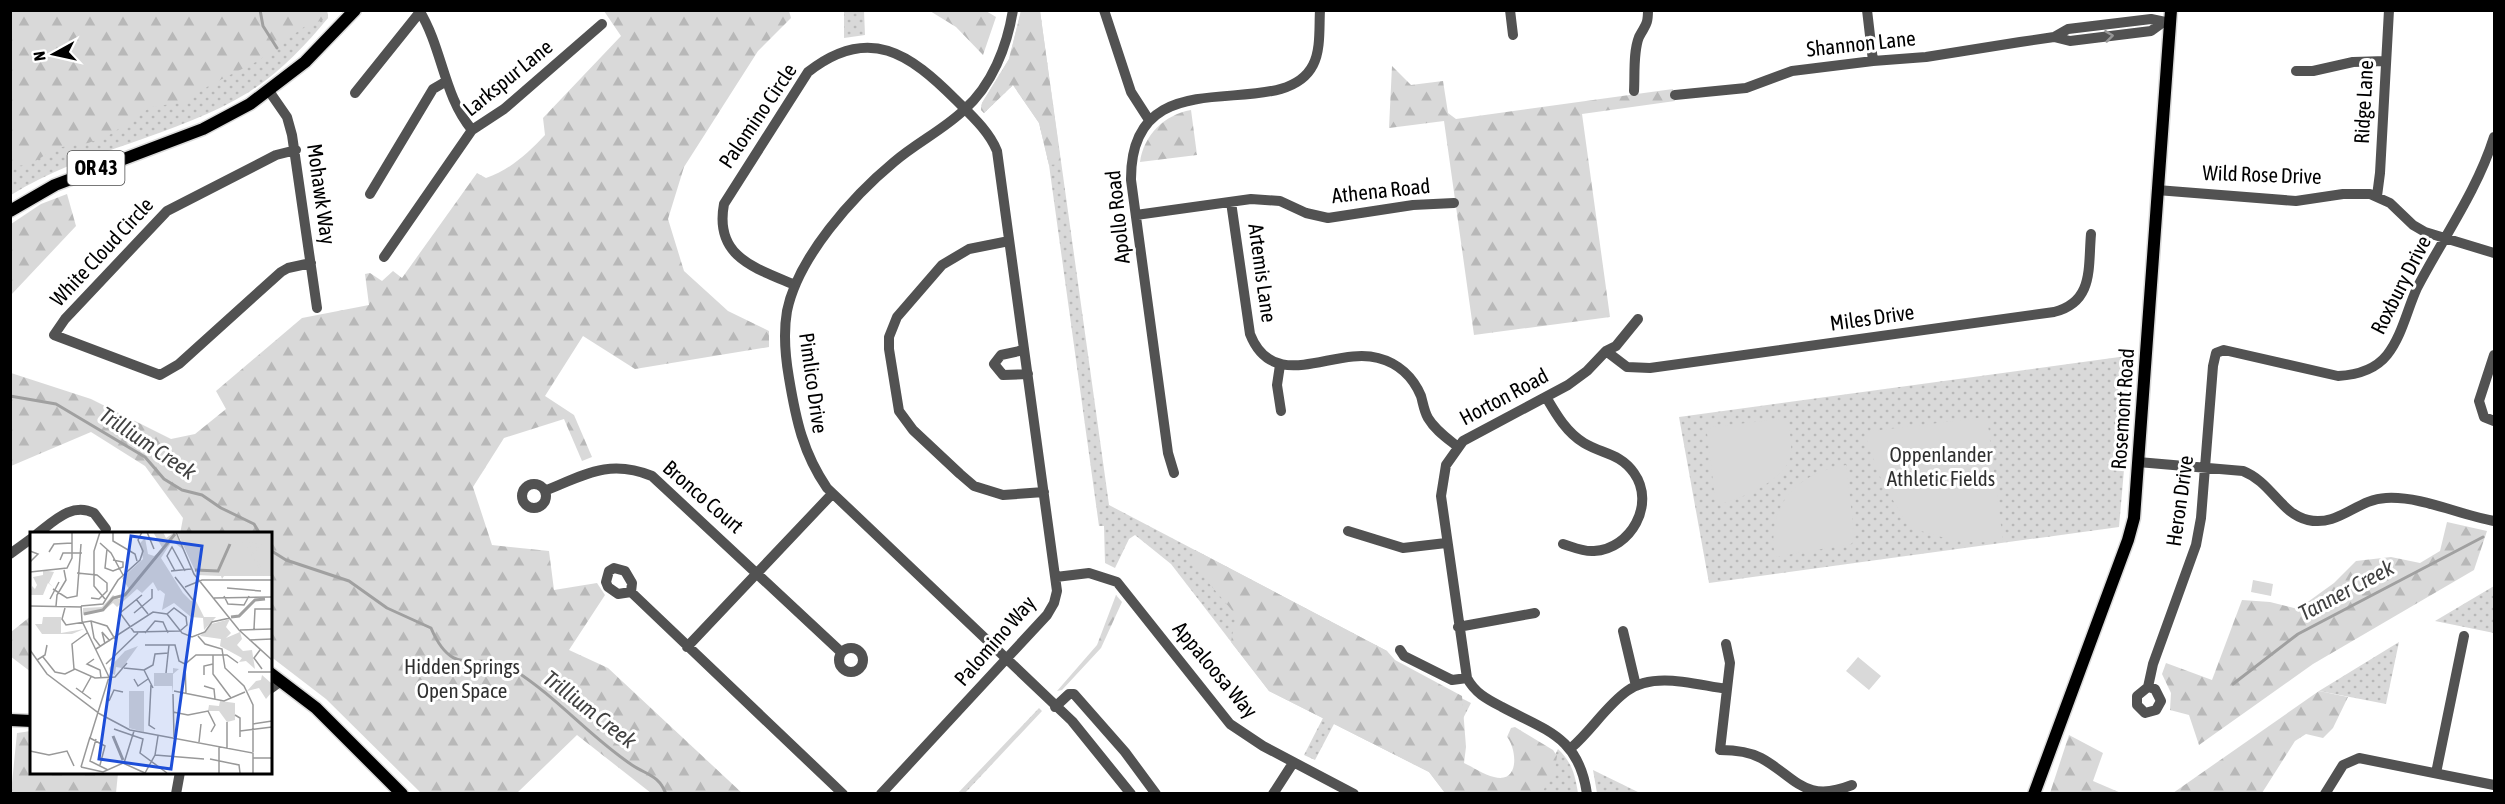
<svg xmlns="http://www.w3.org/2000/svg" width="2505" height="804" font-family="'Asap Condensed',sans-serif">
  <style>
    .green { fill: url(#green-dots) }
    .forest { fill: url(#forest-firs) }
    .pitch { fill: #d9d9d9 }
    .lines { fill: none; stroke-linecap: round; stroke-linejoin: round }
    .stream { stroke: #a0a0a0; stroke-width: 3 }
    .major-casing { stroke: #dbdbdb; stroke-width: 15 }
    .minor { stroke: #525252; stroke-width: 10 }
    .major { stroke: #000; stroke-width: 12 }
    .oneway { stroke: #979797 }
    .labels { text-anchor: middle; stroke-width: 6; stroke-linejoin: round; paint-order: stroke }
    .shield { fill: #fff; stroke: #4c4c4c; stroke-width: 1.5 }
    .shield-label { font-size: 20px; font-weight: bold; fill: #000 }
    .street-label { font-size: 21px; fill: #000; stroke: #fff }
    .park-label { font-size: 21px; fill: #303030; stroke: #fff }
    .water-label { font-size: 22px; font-style: italic; fill: #414141; stroke: #fff }
    .inset-river { fill: none; stroke: #a0a0a0; stroke-width: 3 }
    .inset-road { fill: none; stroke: #999; stroke-width: 1.5 }
    .view { fill: #1d4ed8; fill-opacity: 0.15; stroke: #1d4ed8; stroke-width: 3 }
    .inset-edge { fill: none; stroke: #000; stroke-width: 3 }
  </style>
  <defs>
    <pattern id="green-dots" width="8" height="8" patternUnits="userSpaceOnUse" patternTransform="scale(1.5)"><rect width="8" height="8" fill="#d9d9d9"/><path d="M2 2h.1M6 6h.1" fill="none" stroke="#b8b8b8" stroke-width="1.8" stroke-linecap="round"/></pattern>
    <pattern id="forest-firs" width="22" height="20" patternUnits="userSpaceOnUse" patternTransform="scale(1.5)"><rect width="22" height="20" fill="#d9d9d9"/><path d="M5 1l3.5 6h-7zM16 11l3.5 6h-7z" fill="#b8b8b8"/></pattern>
  </defs>
  <rect width="100%" height="100%" fill="#fff"/>
  <!-- green -->
  <path class="green" d="M11,11H327L328,18C305,46 280,72 249,92C176,137 85,149 11,195Z
    M844,11H864L865,35L844,38Z
    M1021,11H1040L1109,505L1387,651L1389,661L1471,703L1437,769L1445,793L1429,772L1334,724L1315,760L1304,755L1323,718L1269,691L1171,564L1135,535L1129,539L1115,568L1105,563L1104,526H1099L1049,165L1039,123L1013,85L984,113L981,110L982,103L1009,59Z
    M2134,355L2119,527L1709,583L1679,417Z
    M2494,586V633L2435,621Z
    M2399,642L2386,704L2319,691Z
    M1039,708L1042,711L965,793H958Z
    M1558,749C1572,763 1575,774 1578,793L1535,794Z
    M1593,770L1640,793H1597Z"/>
  <!-- forest -->
  <path class="forest" d="M11,10H327L328,18L304,27L258,61L210,85L185,102L151,107L108,136L88,143L56,148L31,164L11,167Z
    M604,11H789L791,18L758,51L684,167L668,219L684,271L728,311L769,331V347L635,369L583,336L545,396L574,415L592,457L582,461L564,419L504,438L473,487L492,545L549,551L554,590L597,583L605,595L569,650L608,668L742,793H651L577,735L517,793H421L326,699L270,656V534H180L183,518L145,466L91,432L11,466V373L91,399L171,439L195,434L226,409L216,391L302,318L369,305L365,274L370,273L382,281L393,271L402,278L477,173L486,178C510,170 528,153 545,135L543,118L621,36Z
    M930,11H986L996,17L983,55L956,27Z
    M1021,11H1040L1061,164L1049,165L1039,123L1013,85L984,113L981,110L982,103L1009,59Z
    M1392,66L1411,85L1443,81L1448,113L1456,119L1673,89L1675,101L1582,114L1610,317L1474,335L1444,121L1389,128Z
    M1191,110L1197,155L1140,162C1144,135 1164,115 1191,110Z
    M67,194L76,226L11,295V224L41,204Z
    M2447,522L2487,531L2474,570L2313,664L2199,745L2189,715L2170,710L2171,693L2162,674L2166,663L2212,680L2242,600L2270,602L2298,609L2334,583L2356,561L2391,557L2420,563L2440,551Z
    M1195,550L1387,651L1395,660L1462,696L1466,747L1464,763C1473,767 1484,775 1494,777C1520,784 1517,749 1507,737L1511,728L1515,727L1553,750L1557,756L1555,768L1542,793H1445L1429,772L1269,691L1231,642L1236,615L1190,561Z
    M1116,595L1122,602L1101,648L1062,690L1057,691L1097,645Z
    M31,616V672L10,656L11,632Z
    M2319,691L2348,697L2333,728L2323,738L2306,734L2295,741L2262,793H2173Z
    M31,731L32,772L118,773L116,793H11L17,733Z
    M2069,735L2103,753L2093,781L2121,793H2050Z"/>
  <!-- pitch -->
  <path class="pitch" d="M1987,417L2003,541C1964,545 1946,539 1909,527L1882,482L1864,432Z
    M1788,418C1789,431 1794,448 1789,461C1779,483 1739,500 1716,505L1707,433L1712,427Z
    M1846,465L1855,540L1851,544L1775,557C1766,505 1797,473 1846,465Z
    M2253,580L2273,584L2271,596L2251,592Z
    M1858,657L1881,676L1869,690L1846,671Z"/>
  <g class="lines">
    <!-- stream -->
    <path class="stream" d="M260,10L263,26L277,48
      M10,396L56,404L145,457L164,479L182,490L202,495L221,508L254,524L260,534
      M270,550L286,560L349,581L387,608L431,628C455,684 479,647 514,670C557,697 590,737 632,765C647,775 659,775 666,794
      M2233,684L2298,634L2483,537"/>
    <defs>
      <path id="major" d="M10,211L55,185L203,129L250,104L305,62L355,10
        M270,673L316,708L402,794
        M10,720L32,721
        M2034,794L2128,540L2134,518L2171,10"/>
    </defs>
    <!-- major casing -->
    <use href="#major" class="major-casing"/>
    <!-- minor -->
    <path class="minor" d="M419,10C443,49 443,95 472,130
      M1013,10C1007,47 992,85 964,110C943,130 916,143 894,162C853,196 798,257 787,311C783,334 785,355 789,378C796,420 803,453 827,488L1072,721L1131,794
      M1104,10L1131,92L1149,120
      M1510,10L1513,35
      M1867,10L1873,61
      M2054,37L2070,41L2151,31L2162,23
      M2296,71H2313L2353,62L2386,61
      M269,91L287,117L292,135L317,308
      M1634,91C1635,75 1633,52 1639,37C1645,25 1648,26 1648,10
      M355,93L420,12
      M1675,95L1746,88L1792,71L1873,61L1926,57L2020,42L2054,37L2068,29L2151,19L2170,23
      M296,150L276,155L167,211L65,319L54,335L160,375L179,364L281,272L288,268L311,263
      M2157,190L2296,201L2343,194H2370L2390,203L2413,225L2425,232L2494,253
      M370,194L433,89L445,82
      M2377,196L2380,173L2389,10
      M1231,202L1250,334C1274,395 1334,346 1378,358C1398,363 1413,377 1421,396C1423,403 1424,411 1428,418C1435,430 1447,438 1458,447
      M1136,215L1251,199L1280,201L1306,213L1328,218L1413,205L1454,203
      M1009,241L969,249L942,265L897,317L889,337V349L899,411L913,430L960,474L974,486L1003,495L1044,492
      M384,257L472,130L504,109L602,24
      M795,285C755,268 714,257 724,204L808,72C869,24 910,54 956,100C971,115 989,131 997,151L1057,591L1054,603L1047,615L881,794
      M1024,350L1001,355L994,364L1003,375L1028,374
      M1606,351L1627,367L1650,368L2054,312C2094,302 2088,268 2091,234
      M2494,355L2479,401L2484,417L2494,421
      M1280,365L1277,385L1281,411
      M1546,397C1556,414 1566,432 1584,443C1602,454 1620,453 1634,473C1656,504 1631,549 1594,551C1583,552 1573,547 1563,544
      M2138,462L2243,471C2271,482 2281,514 2308,520C2339,527 2357,499 2386,498C2422,496 2459,515 2494,521
      M1174,473L1168,453L1131,180C1130,50 1281,128 1313,65C1321,50 1319,27 1320,10
      M522 496a12 12 0 1 1 24 0a12 12 0 1 1-24 0Z
      M547,490C586,474 610,459 652,476L841,652
      M1348,531L1403,548L1446,543
      M37,534C54,521 72,502 94,513L106,529
      M10,554L32,538
      M1056,577L1089,573L1117,582L1230,724L1263,746L1354,794
      M631,592L618,594L608,587L606,582L609,571L614,568L625,571L632,583L631,592L843,794
      M1458,627L1535,613
      M1623,631L1636,686
      M1726,644L1730,663L1720,750C1734,750 1748,751 1761,758C1796,777 1804,804 1852,785
      M687,647L832,494
      M839 660a12 12 0 1 1 24 0a12 12 0 1 1-24 0Z
      M1400,650L1404,656L1452,680L1467,678
      M2148,687L2155,689L2161,701L2156,710L2145,713L2137,705V696L2148,687L2153,664L2196,545L2201,518L2213,366L2216,353L2224,350L2338,376C2356,375 2375,370 2387,355C2402,336 2407,310 2417,288C2443,238 2477,191 2494,137
      M270,689L281,681
      M1055,707L1069,694H1074L1125,752L1156,794
      M1571,748C1591,731 1606,706 1627,691C1654,671 1696,685 1727,689
      M2436,773L2464,636
      M176,794L180,772
      M1273,794L1293,763
      M1587,794C1579,737 1547,731 1502,707C1487,699 1475,693 1467,678L1441,496L1446,465L1463,441L1568,385L1587,371L1606,351L1616,346L1638,319
      M2325,794L2343,765L2359,758L2494,785"/>
    <!-- major -->
    <use href="#major" class="major"/>
  </g>
  <!-- one-way arrows -->
  <defs><path id="oneway-chevron" d="M-2-3.5L2.5 0L-2 3.5" fill="none" stroke-width="1.6" stroke-linecap="round" stroke-linejoin="round" transform="scale(1.5)"/></defs>
  <use class="oneway" href="#oneway-chevron" transform="translate(2109 36) rotate(-7)"/>
  <g class="labels">
    <!-- shield labels -->
    <rect class="shield" x="67.5" y="151" width="57" height="34" rx="4.5"/>
    <g class="shield-label">
      <text x="96" y="175">OR 43</text>
    </g>
    <!-- street labels -->
    <g class="street-label">
      <text transform="translate(1861 44) rotate(-6)" y="7">Shannon Lane</text>
      <text transform="translate(508 78) rotate(-39)" y="7">Larkspur Lane</text>
      <text transform="translate(2364 102) rotate(-87)" y="7">Ridge Lane</text>
      <text transform="translate(758 116) rotate(-56)" y="7">Palomino Circle</text>
      <text transform="translate(2262 175) rotate(2)" y="7">Wild Rose Drive</text>
      <text transform="translate(1381 191) rotate(-6)" y="7">Athena Road</text>
      <text transform="translate(321 194) rotate(82)" y="7">Mohawk Way</text>
      <text transform="translate(1118 217) rotate(-96)" y="7">Apollo Road</text>
      <text transform="translate(102 252) rotate(-47)" y="7">White Cloud Circle</text>
      <text transform="translate(1262 273) rotate(82)" y="7">Artemis Lane</text>
      <text transform="translate(2401 285) rotate(-63)" y="7">Roxbury Drive</text>
      <text transform="translate(1872 318) rotate(-8)" y="7">Miles Drive</text>
      <text transform="translate(813 383) rotate(82)" y="7">Pimlico Drive</text>
      <text transform="translate(1504 397) rotate(-28)" y="7">Horton Road</text>
      <text transform="translate(2123 409) rotate(-86)" y="7">Rosemont Road</text>
      <text transform="translate(703 497) rotate(41)" y="7">Bronco Court</text>
      <text transform="translate(2180 501) rotate(-82)" y="7">Heron Drive</text>
      <text transform="translate(995 641) rotate(-49)" y="7">Palomino Way</text>
      <text transform="translate(1215 670) rotate(50)" y="7">Appaloosa Way</text>
    </g>
    <!-- park labels -->
    <g class="park-label">
      <text x="1941" y="462">Oppenlander<tspan x="1941" dy="24">Athletic Fields</tspan></text>
      <text x="462" y="674">Hidden Springs<tspan x="462" dy="24">Open Space</tspan></text>
    </g>
    <!-- water labels -->
    <g class="water-label">
      <text transform="translate(148 443) rotate(34)" y="8">Trillium Creek</text>
      <text transform="translate(2346 590) rotate(-28)" y="8">Tanner Creek</text>
      <text transform="translate(590 709) rotate(38)" y="8">Trillium Creek</text>
    </g>
  </g>
  <!-- overview -->
  <g transform="translate(30 532)">
    <rect width="242" height="242" fill="#fff"/>
    <path d="M147,0H241V44H194L192,47L191,44L167,43ZM13,38L24,40L19,51L23,55L18,51L13,63H0L2,54L5,57L7,53L3,45L13,43ZM13,85H31V101L54,97L42,102H12L5,92H12ZM99,159H114V200L99,196Z" fill="#d9d9d9"/>
    <path d="M123,0H133L136,6L145,0L154,18L142,9L131,26L153,61L161,69L165,67L174,85H186L174,98L173,86L161,85L144,71L132,78L135,62L130,58L124,61L128,59L123,50L112,61L107,57L87,75L83,71L73,79L53,83V76L72,75L83,63L89,67L99,57L92,46L113,27L110,11L115,6L118,22L124,24L133,17ZM149,0H241V18L230,22L228,18L222,19L231,36L239,40L229,37L217,14L231,16L234,13L218,10L200,11L189,39H229L241,44L167,43L157,10ZM200,87L196,95L201,101L196,106L210,100L212,107L207,113L213,119L222,118L225,137L216,129L209,130L212,126L190,114L191,107L170,104L181,92ZM108,114L92,136L86,135L85,143L80,140L79,136L95,119ZM143,136L149,137L143,142V162L142,154H124V141H143ZM232,143L241,151V161L236,167L229,156L217,159L226,149L231,148ZM190,169L205,171V188L197,190L189,179H178L179,173L189,174Z" fill="#d9d9d9"/>
    <path class="inset-river" d="M165,38L188,39L200,12M54,82L73,78L83,66L95,63L145,2M201,85L209,84L225,68L235,67M83,204L93,228"/>
    <path class="inset-road" d="M70,0L64,19V54L75,67M83,0V9L105,22L107,29M117,0L124,17M146,0L164,42L209,98L242,128M70,11L81,21L93,43M77,17L75,36L83,39L93,35V30L83,28M0,19L8,22L0,30M19,20L24,12L42,11M30,28L33,21H52M141,39L161,37M145,39L137,24L142,15L155,39M0,40L37,36L42,26V0M47,41L67,43L77,51V59L69,67L61,66M145,45L163,68M155,55L172,48H242M197,56L231,59M23,57L37,66L47,64L51,12M112,63L90,81L104,100L150,99M194,64L198,72L214,73L219,64M184,66L242,65M20,67L29,50M106,67L118,82M0,74L52,75M26,74L27,63L36,48L34,38M51,74L52,89L79,145L60,206M51,74L73,72L88,48L110,28L113,19L108,8L112,0M35,76L32,87L36,93L61,89L77,94L85,107M104,81L122,66V57M137,82L144,76L156,85L157,93L150,99M61,89L64,106L70,114M224,97L225,77H242M210,98L242,97M115,101L125,89L133,90L138,101M168,104L175,112L192,117L195,136L214,154L223,173V220M219,108L242,107M75,112L72,100L80,109M115,113H145L149,129L155,132L166,123H197L208,131M66,117L123,80L137,82L152,101L162,105L175,100L182,90L200,86M0,118L17,142L70,182L100,198L223,221V241M230,118L224,126L232,137M183,123V142L201,166M13,125L25,140L35,142L45,137L65,146L85,145L97,131M64,127L57,132L70,138L71,146M7,128L15,123L17,113M76,132L108,101M155,132L156,162M94,136L114,138M44,137L42,112L57,101M114,138L123,133L125,122L139,121M114,138L123,156M218,140H242M136,141L139,113M174,143V134L183,132M104,147L108,154L118,147M121,153L119,193L125,197M174,154L184,157L185,167M46,156L61,167M144,159L194,169L215,160M52,161L61,145M143,162L144,205M79,169L84,158L93,160M143,180L158,183L178,179L185,193L181,200M205,183L210,186V205M197,190V217M223,192L242,189M84,197L113,207L110,221L137,241M210,199L242,195M60,206L75,214L70,233M66,207L60,229L78,238M169,210L171,192M0,219L19,223L37,219L44,234M125,223L174,227M223,226H242M180,227L209,233L210,241M94,231L104,199M51,235L73,240L93,231L115,241M51,235L60,205M115,241L125,223L128,204M189,241V215"/>
    <path class="view" d="M101,4L172,14L141,237L69,227Z"/>
    <rect width="242" height="242" class="inset-edge"/>
  </g>
  <!-- border -->
  <rect width="2505" height="804" fill="none" stroke="#000000" stroke-width="24"/>
  <!-- north arrow -->
  <g transform="translate(54 54) rotate(262)" stroke="#ffffff" stroke-width="4.5" paint-order="stroke">
  <path d="M0-4.5L10 22L0 15L-10 22Z" fill="#000000"/>
  <text y="-9" font-size="16" font-weight="bold" text-anchor="middle" fill="#000000">N</text>
  </g>
</svg>
